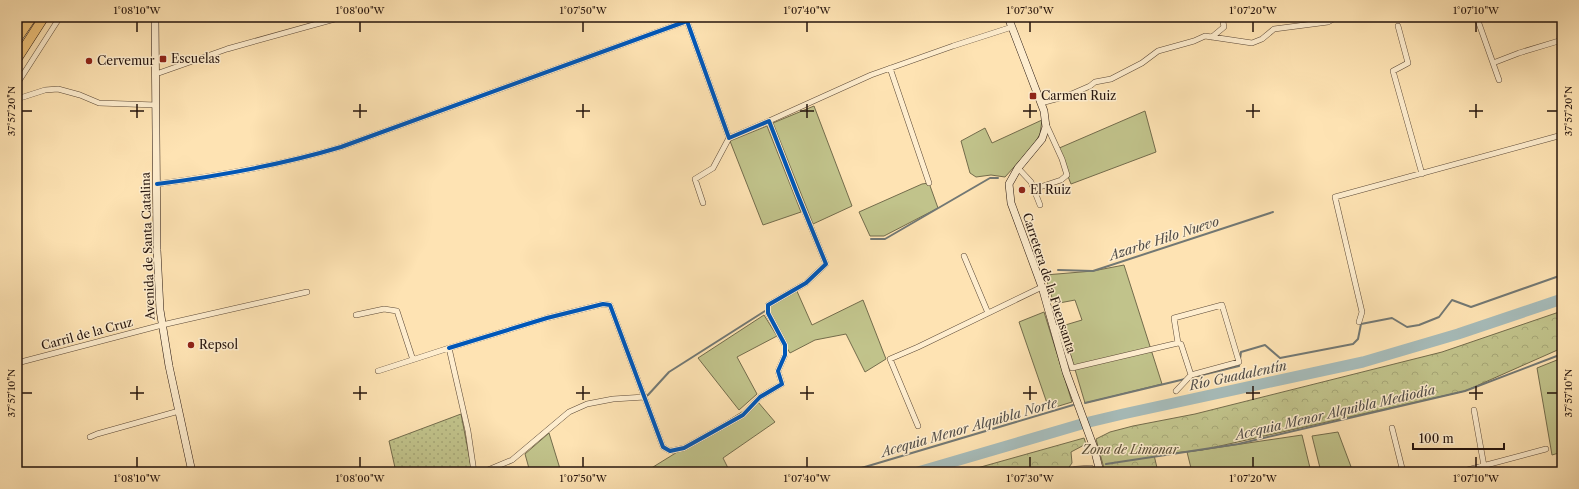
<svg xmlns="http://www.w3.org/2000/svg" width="1579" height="489" font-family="'Libre Caslon Text',serif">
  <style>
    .grass { fill: #c1c38b; stroke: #736c4c }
    .forest { fill: url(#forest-crowns); stroke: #736c4c }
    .park { fill: url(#park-dots); stroke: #736c4c }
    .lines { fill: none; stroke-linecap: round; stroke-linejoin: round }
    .stream { stroke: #727874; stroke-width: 2 }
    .river { stroke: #a6bbb9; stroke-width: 11 }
    .minor-casing { stroke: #5b4836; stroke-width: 6 }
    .secondary-casing { stroke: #25140d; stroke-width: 8 }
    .motorway-casing { stroke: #25140d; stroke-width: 10 }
    .minor { stroke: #feedce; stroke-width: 5 }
    .secondary { stroke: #feedce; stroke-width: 7 }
    .motorway { stroke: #efc27a; stroke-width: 9 }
    .cycleway-casing { stroke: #feedce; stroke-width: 6 }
    .cycleway { stroke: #0057b8; stroke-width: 4 }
    .ticks { fill: none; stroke: #25140d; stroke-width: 1.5 }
    .poi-dot { fill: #8f2418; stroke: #feedce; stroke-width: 1.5 }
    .labels { text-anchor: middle; stroke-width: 3; stroke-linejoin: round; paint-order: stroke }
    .poi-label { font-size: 12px; fill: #25140d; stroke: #feedce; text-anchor: start }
    .street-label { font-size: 12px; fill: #25140d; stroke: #feedce }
    .park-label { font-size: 12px; font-style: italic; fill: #5c5139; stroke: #feedce }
    .water-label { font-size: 13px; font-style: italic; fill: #524e49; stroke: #feedce }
    .neatline { fill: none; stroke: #25140d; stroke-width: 1.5 }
    .ticks-label { font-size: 10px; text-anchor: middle; fill: #25140d }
  </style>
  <defs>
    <pattern id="forest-crowns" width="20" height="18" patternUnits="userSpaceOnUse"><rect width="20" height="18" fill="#c1c38b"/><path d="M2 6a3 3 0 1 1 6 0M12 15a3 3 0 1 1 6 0" fill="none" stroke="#a6a777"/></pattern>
    <pattern id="park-dots" width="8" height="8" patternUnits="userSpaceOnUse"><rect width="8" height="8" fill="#c1c38b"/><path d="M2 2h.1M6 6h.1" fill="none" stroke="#a6a777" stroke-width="1.8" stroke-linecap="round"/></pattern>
  </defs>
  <rect width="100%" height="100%" fill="#fee3b3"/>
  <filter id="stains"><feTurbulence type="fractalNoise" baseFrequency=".005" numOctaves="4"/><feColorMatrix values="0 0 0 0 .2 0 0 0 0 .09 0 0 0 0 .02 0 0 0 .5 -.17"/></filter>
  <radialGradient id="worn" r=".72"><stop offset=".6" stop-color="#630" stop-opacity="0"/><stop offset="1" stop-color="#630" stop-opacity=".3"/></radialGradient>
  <!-- grass -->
  <path class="grass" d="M814,106L852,206L813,224L773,123Z
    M1145,111L1156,152L1071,184L1057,149Z
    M1042,120L1040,134L1033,146L1005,177L991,175L976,177L970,173L961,141L985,128L992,143Z
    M767,126L801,212L763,225L730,141Z
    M929,183L938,208L884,236H870L859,212L922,184Z
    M1124,265L1162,384L1085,403L1062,326L1082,320L1075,300L1054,304L1045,275L1093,271Z
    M796,289L812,325L863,300L886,359L865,372L846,334L815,340L790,353L785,345L768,313V305Z
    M1044,312L1072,402L1049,409L1019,322Z
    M764,315L777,336L737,357L757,394L739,410L698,358Z
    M1562,358V452L1552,455L1537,368Z
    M758,402L775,422L723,458L730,472H645Z
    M1338,432L1353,472H1321L1312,436Z
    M549,433L561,472H530L525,454Z
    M1302,435L1311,472H1192L1187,452Z"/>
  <!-- forest -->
  <path class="forest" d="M1562,311V348L1465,391L1202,450L1154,455L1158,472H1105L1096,439L1110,432L1133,426L1195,414L1442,352Z
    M1084,438L1086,444L1071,452L1072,463L1067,470L1062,472H963Z"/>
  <!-- park -->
  <path class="park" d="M461,414L472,471L470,472H396L389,441Z"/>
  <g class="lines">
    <!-- stream -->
    <path class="stream" d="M871,239H885L990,178H998
      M1058,270L1093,271L1273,212
      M1198,376L1239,366L1241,352L1265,345L1280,358L1353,344L1358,339L1361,324L1392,318L1407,327L1419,325L1439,317L1452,300L1471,307L1562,275
      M648,395L669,372L765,311
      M1085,403L1185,379
      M1106,464L1238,444L1465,391L1562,354
      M848,472L1073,405"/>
    <!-- river -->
    <path class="river" d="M918,472L1085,423L1123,414L1363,362L1458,334L1562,299"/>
    <defs>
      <path id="minor" d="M1451,17L1477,18L1499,80
        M1398,26L1408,63L1393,71L1422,174
        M1212,37L1224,27L1222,17
        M1493,63L1519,53L1562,40
        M890,68L929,183
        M156,74L227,49L342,17
        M17,84L60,17
        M17,99L45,90L58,89L80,95L99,103L156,105
        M1041,103L1067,96L1090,86L1095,82L1111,79L1142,63L1158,51L1194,41L1205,36L1252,43L1262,39L1274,29L1328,22L1337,17
        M769,121L871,75L953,46L1012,27
        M1018,168L1031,182L1040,205
        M157,184C219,176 281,165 341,147L687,21L729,138L769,121L797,193L826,264L806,283L768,305V313L785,345V355L778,371L782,384L760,397L743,415L684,448L670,451L663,447L610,305L603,304L547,318L449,348
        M1034,189L1061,180L1067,175L1062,159L1046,124
        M703,203L695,179L713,168L729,138
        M964,256L988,313
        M356,315L384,309L397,311L413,360
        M1359,322L1362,312L1335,197L1562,135
        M1054,328L1059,327L1072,368L1178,343L1181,344L1191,375L1176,391
        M1178,343L1174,318L1222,305L1239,362L1191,375
        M17,363L162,325L307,292
        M378,371L449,348L468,431L474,472
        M1474,410L1484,466
        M918,426L890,359L918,347L1042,287
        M1392,428L1403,472
        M90,437L97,434L179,411
        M483,472L512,460L569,412L587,404L613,399L645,397
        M1066,472L1076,469L1091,468L1094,472
        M1460,472L1546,449"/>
      <path id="secondary" d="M155,17L157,250L160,310L169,366L192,472
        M1008,17L1044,111L1046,127L1042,139L1018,168L1009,184L1011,203L1042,287L1066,372L1094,448L1100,472"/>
      <path id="motorway" d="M17,39L32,17
        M17,59L44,17"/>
    </defs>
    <!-- minor casing -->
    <use href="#minor" class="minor-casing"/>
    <!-- secondary casing -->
    <use href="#secondary" class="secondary-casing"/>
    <!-- motorway casing -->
    <use href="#motorway" class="motorway-casing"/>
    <!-- minor -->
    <use href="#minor" class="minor"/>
    <!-- secondary -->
    <use href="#secondary" class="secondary"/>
    <!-- motorway -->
    <use href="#motorway" class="motorway"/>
    <defs>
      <path id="cycleway" d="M157,184C219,176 281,165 341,147L687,21L729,138L769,121L797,193L826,264L806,283L768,305V313L785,345V355L778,371L782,384L760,397L743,415L684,448L670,451L663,447L610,305L603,304L547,318L449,348"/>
    </defs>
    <!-- cycleway casing -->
    <use href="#cycleway" class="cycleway-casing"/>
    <!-- cycleway -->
    <use href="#cycleway" class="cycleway"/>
  </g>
  <!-- ticks -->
  <path class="ticks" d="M137,22V32M360,22V32M583,22V32M807,22V32M1030,22V32M1253,22V32M1476,22V32M137,104V118M360,104V118M583,104V118M807,104V118M1030,104V118M1253,104V118M1476,104V118M22,111H32M130,111H144M353,111H367M576,111H590M800,111H814M1023,111H1037M1246,111H1260M1469,111H1483M1547,111H1557M137,386V400M360,386V400M583,386V400M807,386V400M1030,386V400M1253,386V400M1476,386V400M22,393H32M130,393H144M353,393H367M576,393H590M800,393H814M1023,393H1037M1246,393H1260M1469,393H1483M1547,393H1557M137,457V467M360,457V467M583,457V467M807,457V467M1030,457V467M1253,457V467M1476,457V467"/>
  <!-- markers -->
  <g class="poi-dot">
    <rect x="159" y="55" width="8" height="8" rx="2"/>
    <circle cx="89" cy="61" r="4"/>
    <rect x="1029" y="92" width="8" height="8" rx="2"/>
    <circle cx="1022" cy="190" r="4"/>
    <circle cx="191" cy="345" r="4"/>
  </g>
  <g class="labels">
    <!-- poi labels -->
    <g class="poi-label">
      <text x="171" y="63">Escuelas</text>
      <text x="97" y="65">Cervemur</text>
      <text x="1041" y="100">Carmen Ruiz</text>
      <text x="1030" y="194">El Ruiz</text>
      <text x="199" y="349">Repsol</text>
    </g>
    <!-- street labels -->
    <g class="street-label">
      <text transform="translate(148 246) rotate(-92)" y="4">Avenida de Santa Catalina</text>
      <text transform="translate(1049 283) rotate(72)" y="4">Carretera de la Fuensanta</text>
      <text transform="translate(87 334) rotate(-15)" y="4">Carril de la Cruz</text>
    </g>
    <!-- park labels -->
    <g class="park-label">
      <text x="1130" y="454">Zona de Limonar</text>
    </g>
    <!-- water labels -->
    <g class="water-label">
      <text transform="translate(1164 238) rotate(-18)" y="5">Azarbe Hilo Nuevo</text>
      <text transform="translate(1238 375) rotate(-12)" y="5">Río Guadalentín</text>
      <text transform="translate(1335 412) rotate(-13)" y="5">Acequia Menor Alquibla Mediodía</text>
      <text transform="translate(969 427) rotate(-16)" y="5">Acequia Menor Alquibla Norte</text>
    </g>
  </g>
  <!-- margin -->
  <rect width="1579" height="489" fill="none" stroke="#fee3b3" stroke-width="44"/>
  <!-- scale -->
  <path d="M1413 443v6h91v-6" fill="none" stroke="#25140d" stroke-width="2"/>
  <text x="1419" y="443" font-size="12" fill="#25140d" stroke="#feedce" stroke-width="3" paint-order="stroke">100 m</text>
  <rect x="22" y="22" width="1535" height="445" class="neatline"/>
  <g class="ticks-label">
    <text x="137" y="14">1°08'10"W</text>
    <text x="360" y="14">1°08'00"W</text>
    <text x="583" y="14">1°07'50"W</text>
    <text x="807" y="14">1°07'40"W</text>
    <text x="1030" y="14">1°07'30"W</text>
    <text x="1253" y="14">1°07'20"W</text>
    <text x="1476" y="14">1°07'10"W</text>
    <text transform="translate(11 111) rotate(-90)" y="4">37°57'20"N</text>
    <text transform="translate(1568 111) rotate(-90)" y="4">37°57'20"N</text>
    <text transform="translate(11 393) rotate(-90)" y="4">37°57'10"N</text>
    <text transform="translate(1568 393) rotate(-90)" y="4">37°57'10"N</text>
    <text x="137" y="482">1°08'10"W</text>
    <text x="360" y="482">1°08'00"W</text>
    <text x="583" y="482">1°07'50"W</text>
    <text x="807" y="482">1°07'40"W</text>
    <text x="1030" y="482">1°07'30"W</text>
    <text x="1253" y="482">1°07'20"W</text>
    <text x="1476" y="482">1°07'10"W</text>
  </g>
  <rect width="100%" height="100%" filter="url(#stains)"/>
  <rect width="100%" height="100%" fill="url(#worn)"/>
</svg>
